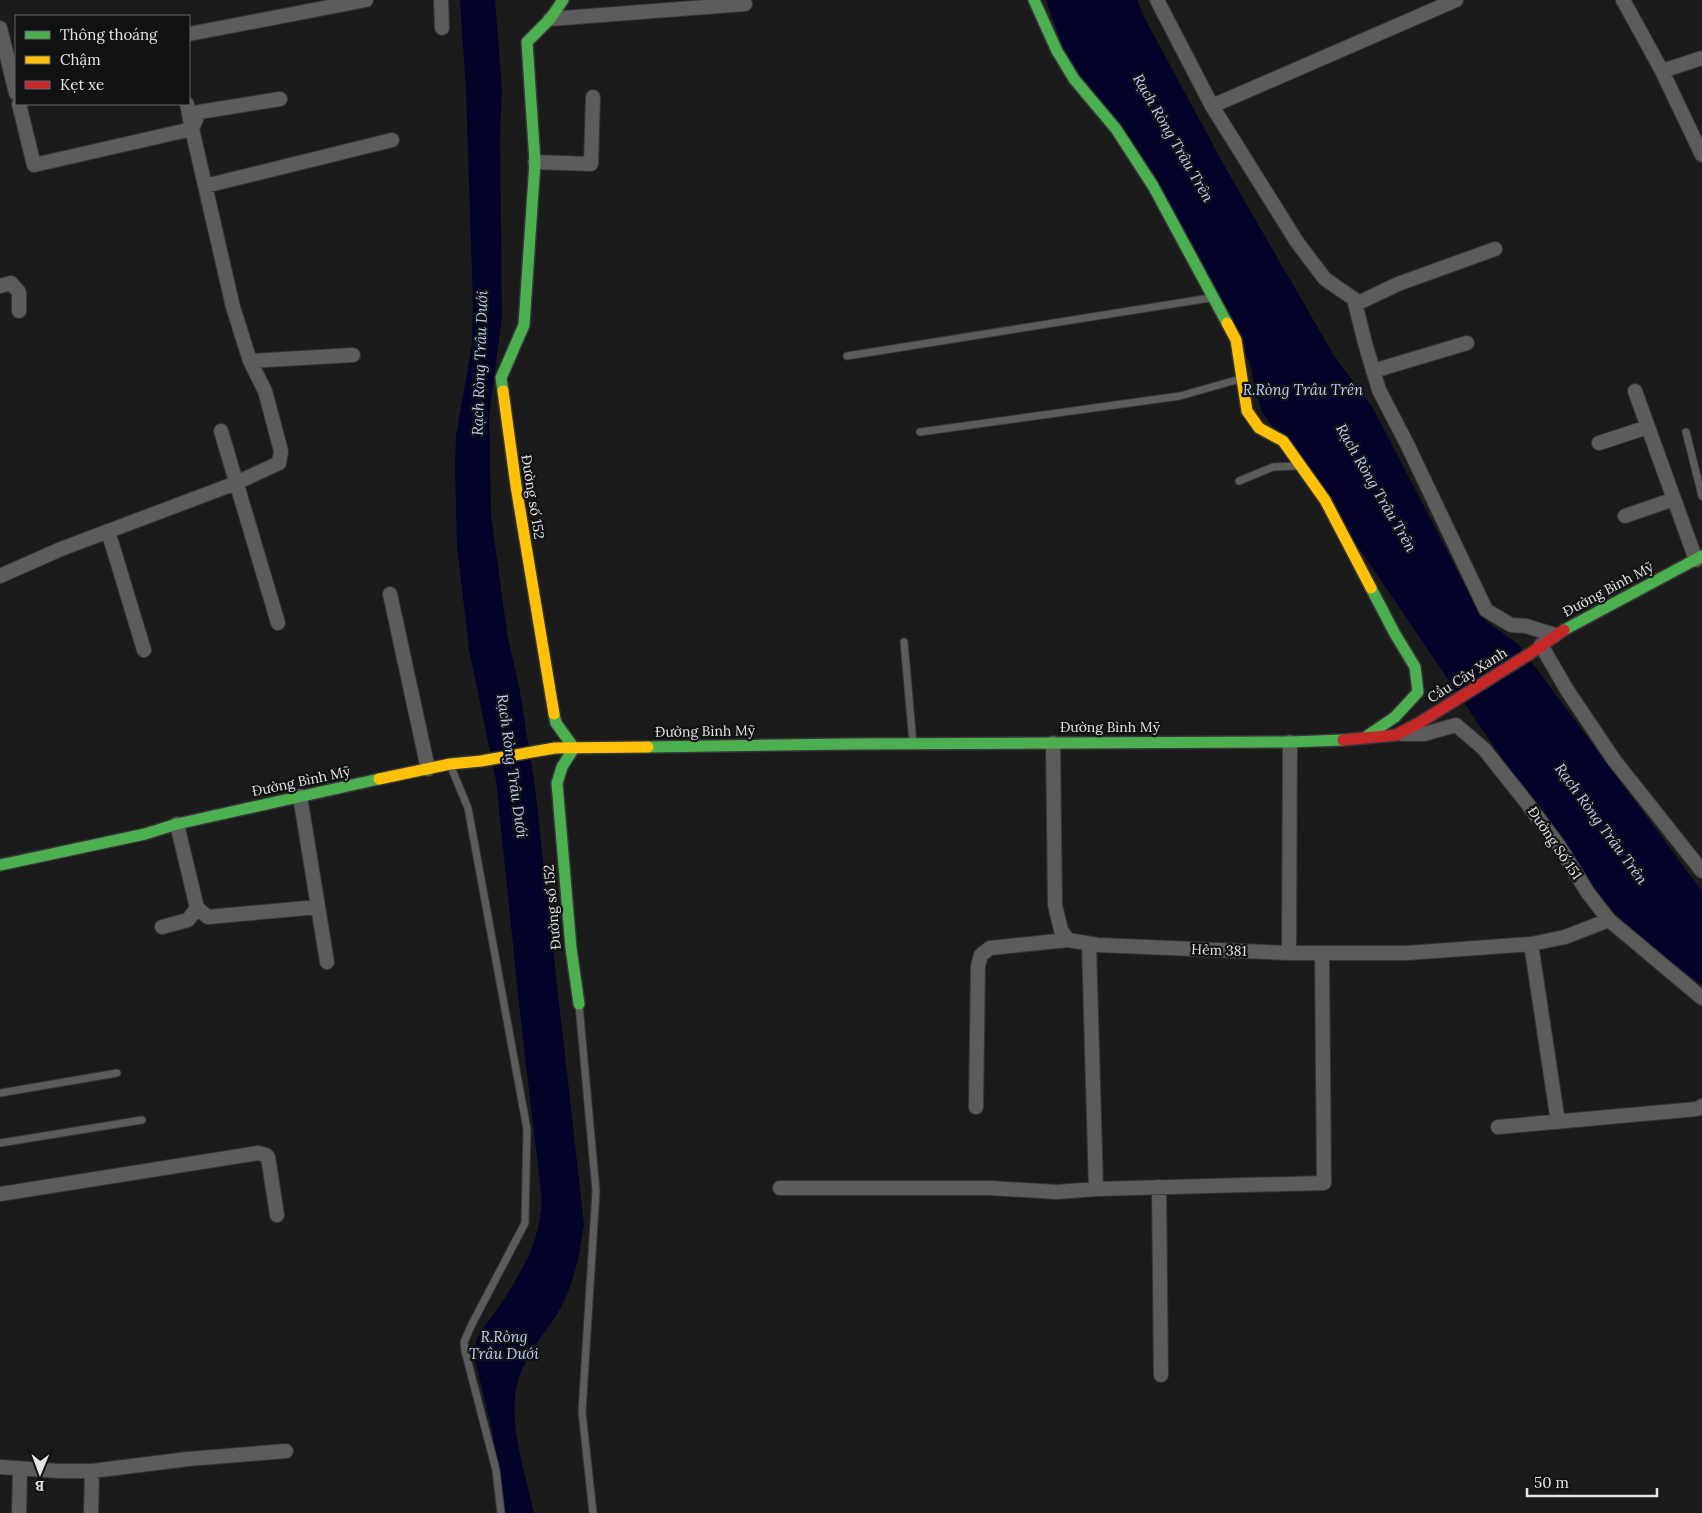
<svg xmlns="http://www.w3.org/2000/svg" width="1702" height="1513" font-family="Lora,serif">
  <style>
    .water { fill: #030229 }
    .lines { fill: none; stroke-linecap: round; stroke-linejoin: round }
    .lane-casing { stroke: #363637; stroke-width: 9 }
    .street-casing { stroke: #363637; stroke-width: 16 }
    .fast-casing { stroke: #363637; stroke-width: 14 }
    .slow-casing { stroke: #363637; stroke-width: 14 }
    .jam-casing { stroke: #363637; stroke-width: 14 }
    .lane { stroke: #5c5c5d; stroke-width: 7 }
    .street { stroke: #5c5c5d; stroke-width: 14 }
    .fast { stroke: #4caf50; stroke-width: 11 }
    .slow { stroke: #ffc107; stroke-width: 11 }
    .jam { stroke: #c62828; stroke-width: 11 }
    .labels { text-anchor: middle; stroke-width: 4.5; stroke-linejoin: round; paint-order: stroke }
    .street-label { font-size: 14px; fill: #e6e6e8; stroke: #111214 }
    .water-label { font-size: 15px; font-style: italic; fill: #bdcef7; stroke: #111214 }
  </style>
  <rect width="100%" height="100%" fill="#1b1b1c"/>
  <!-- water -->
  <path class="water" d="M460,0H495L502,89L500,138L502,317L489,416L491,515L507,633L519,686L534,780L584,1224C580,1252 575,1281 561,1307C545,1335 522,1357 516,1390C509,1427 526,1476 534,1513H504L492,1430L474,1355C474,1338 486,1325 496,1311C504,1299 513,1286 520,1272C534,1250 540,1226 542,1200L521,1022L496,780L469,649L457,546L455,464L456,436L472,344L473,301L466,91Z
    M1046,0H1137L1145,19L1225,167L1333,354L1374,410L1472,599L1487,622L1518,644L1702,891V985L1619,922L1605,906L1488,738L1350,535L1262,412L1255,389L1251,367L1237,332L1066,56Z"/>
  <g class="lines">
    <defs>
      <path id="lane" d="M847,356L1210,298
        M920,432L1180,396L1240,379
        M1686,432L1702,496
        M1239,481L1273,467L1298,466
        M904,642L913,743
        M451,767L468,808L527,1129L525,1223L472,1324L464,1342L465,1351L496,1470L501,1513
        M579,1005L596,1191L582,1412L593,1513
        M0,1093L117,1073
        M0,1143L142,1120"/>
      <path id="street" d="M441,0L442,28
        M1157,0L1212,106L1297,242L1325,279L1354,299L1365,343L1379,390L1407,444L1486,610L1511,625L1526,626L1555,635
        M1623,0L1662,71L1702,155
        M550,19L745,4
        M0,28L16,93
        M189,34L366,0
        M1662,71L1702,58
        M19,104L34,165L192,129L187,104
        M1212,106L1456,0
        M535,162L591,164L593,97
        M205,186L392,140
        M0,286L11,283L19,292V311
        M1356,304L1398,284L1495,249
        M250,361L353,355
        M1373,371L1467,343
        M1635,391L1696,560
        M221,431L278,623
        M1599,443L1648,427
        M1625,516L1674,499
        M108,531L144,650
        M0,576L61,549L236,483L279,463L281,451L265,391L250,361L233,307L192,129L199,112L280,99
        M390,594L428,769
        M1541,645L1567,690L1614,760L1702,871
        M1402,734H1424L1456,725L1484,749L1527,803L1559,846L1588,893L1609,920L1702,998
        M1053,743L1055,905L1061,930L1068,940
        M300,796L327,962
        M197,908L208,917L318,907
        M162,927L188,920L197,908L177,824
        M1089,944L1096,1189
        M1531,944L1558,1122
        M1289,953L1290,742
        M976,1107L978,966L981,955L990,948L1068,940L1098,945L1289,953H1407L1531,944L1565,937L1609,920
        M1498,1127L1697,1109L1702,1106
        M1159,1187L1161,1375
        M780,1188H990L1057,1192L1096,1189L1324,1183L1322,954
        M0,1194L258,1153L266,1155L268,1157L277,1215
        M0,1467L59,1471H92L188,1459L286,1451
        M19,1513L20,1469
        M91,1513L92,1471"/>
      <path id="fast" d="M1034,0L1057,51L1074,79L1116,129L1153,186L1227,323
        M503,391L501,378L524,325L535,162L527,42L550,19L563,0
        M1564,630L1702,556
        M554,714L556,723L574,748L562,767L557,783L571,948L579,1004
        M1367,736L1395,717L1418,692L1415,667L1395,634L1371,588
        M648,747L849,744L1290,742L1343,740
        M0,865L145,834L177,824L379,779"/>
      <path id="slow" d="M1227,323L1236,340L1247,411L1259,428L1283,441L1325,500L1371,588
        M503,391L516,486L554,714
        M379,779L450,764L481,761L555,748L648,747"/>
      <path id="jam" d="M1343,740L1396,735L1419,723L1531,653L1564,630"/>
    </defs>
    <!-- lane casing -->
    <use href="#lane" class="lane-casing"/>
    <!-- street casing -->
    <use href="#street" class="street-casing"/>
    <!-- fast casing -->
    <use href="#fast" class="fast-casing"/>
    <!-- slow casing -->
    <use href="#slow" class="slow-casing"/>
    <!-- jam casing -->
    <use href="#jam" class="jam-casing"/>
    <!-- lane -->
    <use href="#lane" class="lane"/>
    <!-- street -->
    <use href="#street" class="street"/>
    <!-- fast -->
    <use href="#fast" class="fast"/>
    <!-- slow -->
    <use href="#slow" class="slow"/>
    <!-- jam -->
    <use href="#jam" class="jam"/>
  </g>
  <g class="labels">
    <!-- street labels -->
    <g class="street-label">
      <text transform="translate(533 497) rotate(81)" y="5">Đường số 152</text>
      <text transform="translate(1608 589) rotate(-28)" y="5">Đường Bình Mỹ</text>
      <text transform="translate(1467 675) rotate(-32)" y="5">Cầu Cây Xanh</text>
      <text x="1110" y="732">Đường Bình Mỹ</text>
      <text transform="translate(705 731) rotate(-1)" y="5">Đường Bình Mỹ</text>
      <text transform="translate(301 781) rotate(-12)" y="5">Đường Bình Mỹ</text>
      <text transform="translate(1555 843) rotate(56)" y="5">Đường Số 151</text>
      <text transform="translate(552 907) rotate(-95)" y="5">Đường số 152</text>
      <text transform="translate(1219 950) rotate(2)" y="5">Hẻm 381</text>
    </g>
    <!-- water labels -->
    <g class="water-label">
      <text transform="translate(1173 138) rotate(60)" y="5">Rạch Ròng Trâu Trên</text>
      <text transform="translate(480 363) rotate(-88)" y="5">Rạch Ròng Trâu Dưới</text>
      <text x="1303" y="395">R.Ròng Trâu Trên</text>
      <text transform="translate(1376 488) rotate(60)" y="5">Rạch Ròng Trâu Trên</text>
      <text transform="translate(512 766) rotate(82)" y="5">Rạch Ròng Trâu Dưới</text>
      <text transform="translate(1601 824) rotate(54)" y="5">Rạch Ròng Trâu Trên</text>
      <text x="504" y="1342">R.Ròng<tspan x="504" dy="17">Trâu Dưới</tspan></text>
    </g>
  </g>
  <!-- legend -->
  <rect x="15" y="15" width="175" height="90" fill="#111214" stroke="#666769"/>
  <rect x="25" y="31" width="25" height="8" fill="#4caf50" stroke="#666769"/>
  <text x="60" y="40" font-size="15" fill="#e6e6e8">Thông thoáng</text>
  <rect x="25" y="56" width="25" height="8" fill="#ffc107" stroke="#666769"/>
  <text x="60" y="65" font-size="15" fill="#e6e6e8">Chậm</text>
  <rect x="25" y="81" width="25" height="8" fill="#c62828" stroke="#666769"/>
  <text x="60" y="90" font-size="15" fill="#e6e6e8">Kẹt xe</text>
  <!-- north arrow -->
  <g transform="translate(40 1473) rotate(181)" stroke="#111214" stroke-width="4" paint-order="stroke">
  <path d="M0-4L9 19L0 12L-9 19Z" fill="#e6e6e8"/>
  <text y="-8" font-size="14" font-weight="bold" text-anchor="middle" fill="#e6e6e8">B</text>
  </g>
  <!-- scale -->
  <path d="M1527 1488v8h130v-8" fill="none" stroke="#e6e6e8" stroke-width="2.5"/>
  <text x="1534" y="1488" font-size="15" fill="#e6e6e8" stroke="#111214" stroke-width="4" paint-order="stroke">50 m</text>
</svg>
